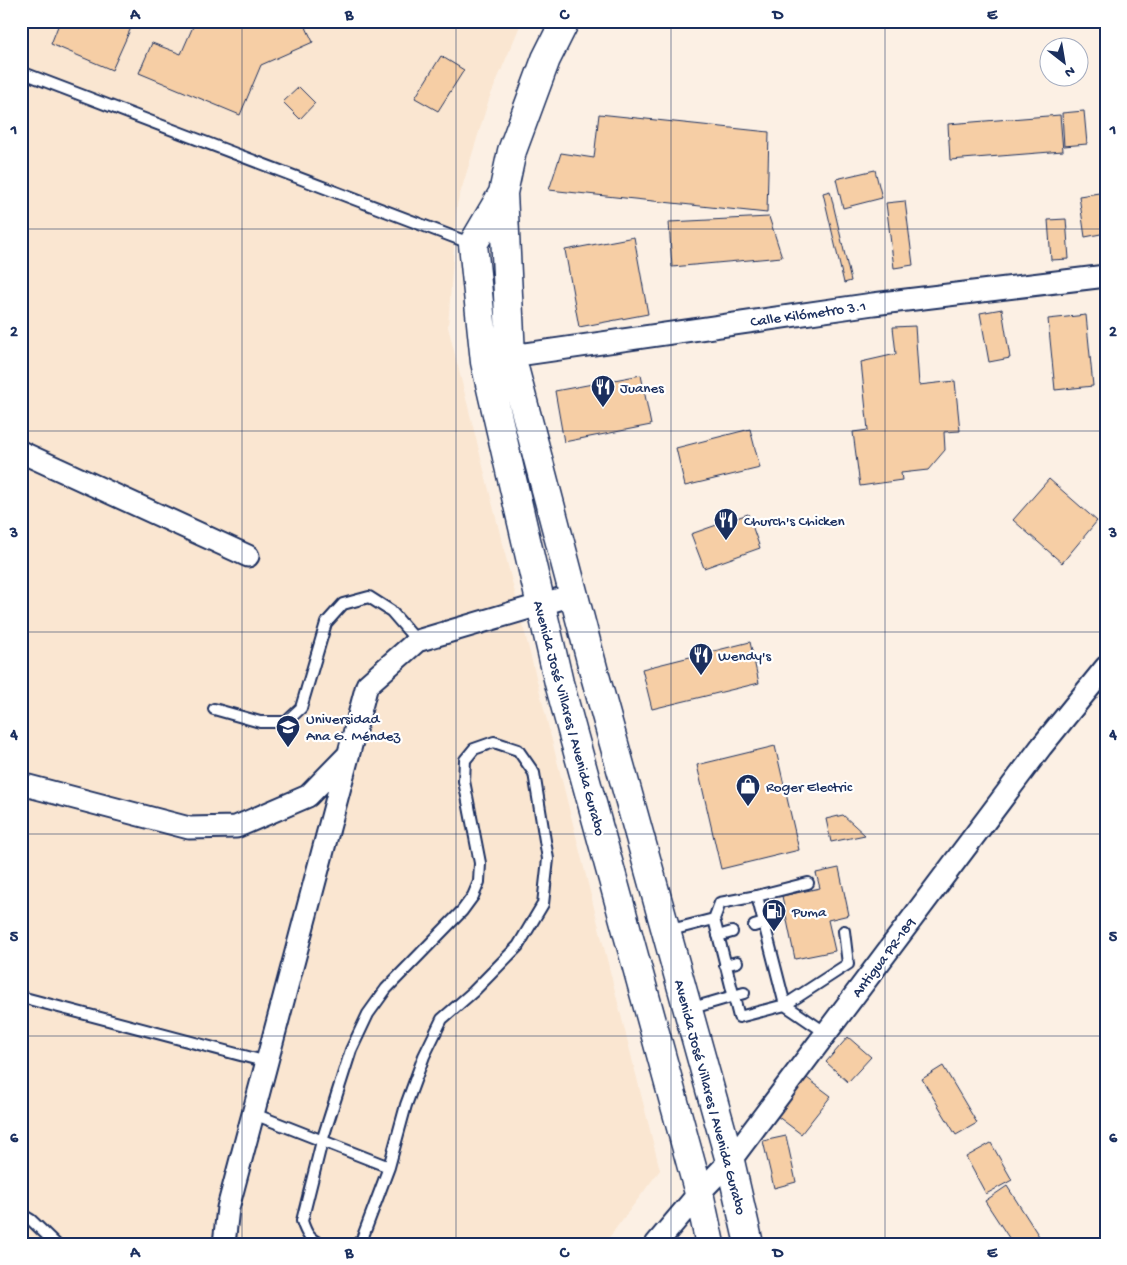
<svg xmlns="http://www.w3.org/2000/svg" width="1127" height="1265" font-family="'Gochi Hand',sans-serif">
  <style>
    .built { fill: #fae6d1 }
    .building { fill: #f6cea5; stroke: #1b2f5e }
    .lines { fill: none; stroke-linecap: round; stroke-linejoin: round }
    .lane-casing { stroke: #1b2f5e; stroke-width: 14 }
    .street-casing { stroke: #1b2f5e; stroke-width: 25 }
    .primary-casing { stroke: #1b2f5e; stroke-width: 31 }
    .lane { stroke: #fff; stroke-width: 10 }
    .street { stroke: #fff; stroke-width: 21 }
    .primary { stroke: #fff; stroke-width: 28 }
    .grid { fill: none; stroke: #1b2f5e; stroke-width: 1; stroke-opacity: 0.55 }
    .labels { text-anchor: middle; stroke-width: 4.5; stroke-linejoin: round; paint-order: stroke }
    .street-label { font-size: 15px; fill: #1b2f5e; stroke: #fff }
    .poi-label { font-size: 15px; fill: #1b2f5e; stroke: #fff; text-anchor: start }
    .neatline { fill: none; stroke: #1b2f5e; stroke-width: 2 }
    .grid-label { font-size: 16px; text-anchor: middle; font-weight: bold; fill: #1b2f5e }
  </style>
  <rect width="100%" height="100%" fill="#fcf0e4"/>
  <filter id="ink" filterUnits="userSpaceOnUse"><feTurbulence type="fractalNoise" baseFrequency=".02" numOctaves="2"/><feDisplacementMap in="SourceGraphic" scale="10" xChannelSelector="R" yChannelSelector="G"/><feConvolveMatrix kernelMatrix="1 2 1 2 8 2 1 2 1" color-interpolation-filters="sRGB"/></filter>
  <g filter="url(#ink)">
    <!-- built -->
    <path class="built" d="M21,21H522L489,99L457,204L448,327L660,1170L604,1244H21Z"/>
    <!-- building -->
    <path class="building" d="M60,21H134L112,70L51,44Z
      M194,21H303L313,42L261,65L240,115L139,73L152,43L181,54L195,22Z
      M441,56L464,70L438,111L415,98Z
      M299,87L315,103L300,119L283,102Z
      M1084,111L1087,144L1064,146L1062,113Z
      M599,114L769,132L767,213L549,190L561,153L594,158Z
      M1060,115L1063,151L950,160L948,124Z
      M875,170L882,198L843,208L836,179Z
      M830,191L851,281L844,283L823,193Z
      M1106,192V233L1085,237L1079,196Z
      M905,201L913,265L894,268L886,203Z
      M769,217L782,257L672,267L669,222Z
      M1066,219L1069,259L1051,260L1048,220Z
      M634,237L648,314L579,327L565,250Z
      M1002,309L1010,358L989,362L980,313Z
      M1086,315L1093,386L1055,390L1048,319Z
      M915,326L919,385L955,381L960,431L944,432L945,450L928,470L901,473L902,480L860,486L853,432L868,430L861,362L896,354L893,327Z
      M641,375L651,425L564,442L555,391Z
      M750,429L760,468L685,486L676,448Z
      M1049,479L1097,521L1062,563L1013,520Z
      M748,514L760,548L704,568L691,534Z
      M750,642L759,683L652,709L642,669Z
      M775,746L799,850L721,869L697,765Z
      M843,815L865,835L831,842L826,819Z
      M839,868L849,915L828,920L835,951L795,959L782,896L820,888L816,873Z
      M848,1037L871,1057L848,1082L826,1062Z
      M943,1066L977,1123L956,1135L922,1079Z
      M807,1078L831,1096L801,1134L777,1116Z
      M786,1136L796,1182L774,1188L763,1141Z
      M991,1143L1012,1180L986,1194L966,1157Z
      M1007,1186L1044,1244H1013L985,1201Z"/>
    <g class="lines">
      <defs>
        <path id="lane" d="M21,72L472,244
          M214,709L260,722H286L301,708L326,623L343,604L369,597L391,611L417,641
          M757,896L808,883
          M714,919L720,903L757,896L785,1005L848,964L844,931
          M754,926L764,923
          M667,931L714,919L739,1017L785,1005L826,1033
          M718,936L732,932
          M725,965L737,962
          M21,997L267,1062
          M689,1009L744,993
          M254,1114L389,1167
          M21,1214L31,1220L56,1244
          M322,1244C309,1240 306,1233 302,1221L322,1141L351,1050L368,1014L386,989L462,911L473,896L479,882L480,863L464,781L465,760L474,749L494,742L518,750L534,773L548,859L543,904L518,946L473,992L442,1019L424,1056L406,1105L389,1167L362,1239L357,1244"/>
        <path id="street" d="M511,356L873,304L1106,276
          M21,452L248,556
          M21,784L189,828L236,827L308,796L348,755
          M224,1244L228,1208L367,685L417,641L573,595
          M656,1244L699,1193L730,1161L1041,747L1106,667"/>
        <path id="primary" d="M565,21L546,59L512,151L503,193L511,356L594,672L730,1161L749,1244
          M503,193L473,244L485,362L559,683L699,1193L710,1244"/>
      </defs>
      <!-- lane casing -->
      <use href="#lane" class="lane-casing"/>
      <!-- street casing -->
      <use href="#street" class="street-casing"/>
      <!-- primary casing -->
      <use href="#primary" class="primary-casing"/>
      <!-- lane -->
      <use href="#lane" class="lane"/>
      <!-- street -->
      <use href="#street" class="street"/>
      <!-- primary -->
      <use href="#primary" class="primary"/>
    </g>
  </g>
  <!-- grid -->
  <path class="grid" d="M242,21V1244M456,21V1244M671,21V1244M885,21V1244M21,229H1106M21,431H1106M21,632H1106M21,834H1106M21,1036H1106"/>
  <!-- icons -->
  <defs>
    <symbol id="restaurant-pin" viewBox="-11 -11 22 30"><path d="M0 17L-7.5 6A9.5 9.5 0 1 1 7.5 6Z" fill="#1b2f5e" stroke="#fff"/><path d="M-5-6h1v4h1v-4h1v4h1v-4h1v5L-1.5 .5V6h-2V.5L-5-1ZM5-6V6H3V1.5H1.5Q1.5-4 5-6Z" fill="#fff"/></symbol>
    <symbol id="university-pin" viewBox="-11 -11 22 30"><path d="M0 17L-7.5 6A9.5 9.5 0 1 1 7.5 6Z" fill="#1b2f5e" stroke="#fff"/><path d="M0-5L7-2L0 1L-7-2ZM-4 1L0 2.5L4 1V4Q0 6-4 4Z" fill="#fff"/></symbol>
    <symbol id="shop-pin" viewBox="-11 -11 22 30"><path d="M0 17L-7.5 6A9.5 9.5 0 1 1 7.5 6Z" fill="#1b2f5e" stroke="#fff"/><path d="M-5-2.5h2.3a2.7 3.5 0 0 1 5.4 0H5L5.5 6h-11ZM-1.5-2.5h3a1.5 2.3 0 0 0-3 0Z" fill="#fff"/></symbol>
    <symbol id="fuel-pin" viewBox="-11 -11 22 30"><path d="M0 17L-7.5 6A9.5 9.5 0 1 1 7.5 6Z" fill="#1b2f5e" stroke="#fff"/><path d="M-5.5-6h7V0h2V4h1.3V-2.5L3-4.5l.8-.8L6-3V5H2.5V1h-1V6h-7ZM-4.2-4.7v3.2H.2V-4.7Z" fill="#fff"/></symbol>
  </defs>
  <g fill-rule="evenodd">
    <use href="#restaurant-pin" x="589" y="373" width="28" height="38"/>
    <use href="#restaurant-pin" x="712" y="506" width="28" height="38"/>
    <use href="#restaurant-pin" x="687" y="641" width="28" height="38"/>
    <use href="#university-pin" x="274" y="713" width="28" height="38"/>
    <use href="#shop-pin" x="734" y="772" width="28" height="38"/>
    <use href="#fuel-pin" x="760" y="897" width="28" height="38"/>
  </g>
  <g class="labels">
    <!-- street labels -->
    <g class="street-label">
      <text transform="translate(808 313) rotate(-8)" y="5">Calle Kilómetro 3.1</text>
      <text transform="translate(570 718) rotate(75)" y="5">Avenida José Villares / Avenida Gurabo</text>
      <text transform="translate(883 957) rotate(-53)" y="5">Antigua PR-189</text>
      <text transform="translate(711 1097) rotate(75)" y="5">Avenida José Villares / Avenida Gurabo</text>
    </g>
    <!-- poi labels -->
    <g class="poi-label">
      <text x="620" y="392">Juanes</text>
      <text x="744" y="525">Church's Chicken</text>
      <text x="718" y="660">Wendy's</text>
      <text x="306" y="723">Universidad<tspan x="306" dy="17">Ana G. Méndez</tspan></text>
      <text x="766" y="791">Roger Electric</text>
      <text x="792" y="916">Puma</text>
    </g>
  </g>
  <!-- margin -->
  <rect width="1127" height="1265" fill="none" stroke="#fff" stroke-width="55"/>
  <!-- north arrow -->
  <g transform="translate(1064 62) rotate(149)"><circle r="24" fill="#ffffff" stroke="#a4acbf"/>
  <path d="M0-4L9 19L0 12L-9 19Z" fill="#1b2f5e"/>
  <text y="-8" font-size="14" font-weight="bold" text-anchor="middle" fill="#1b2f5e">N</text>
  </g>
  <rect x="28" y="28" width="1072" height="1210" class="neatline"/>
  <g class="grid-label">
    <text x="135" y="19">A</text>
    <text x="349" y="19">B</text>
    <text x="564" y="19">C</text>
    <text x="778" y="19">D</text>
    <text x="992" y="19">E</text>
    <text x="14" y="134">1</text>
    <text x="1113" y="134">1</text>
    <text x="14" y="336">2</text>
    <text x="1113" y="336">2</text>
    <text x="14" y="537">3</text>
    <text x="1113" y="537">3</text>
    <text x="14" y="739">4</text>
    <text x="1113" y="739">4</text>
    <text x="14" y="941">5</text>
    <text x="1113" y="941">5</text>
    <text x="14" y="1142">6</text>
    <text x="1113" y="1142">6</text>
    <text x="135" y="1257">A</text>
    <text x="349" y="1257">B</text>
    <text x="564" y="1257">C</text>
    <text x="778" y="1257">D</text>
    <text x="992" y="1257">E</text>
  </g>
</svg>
